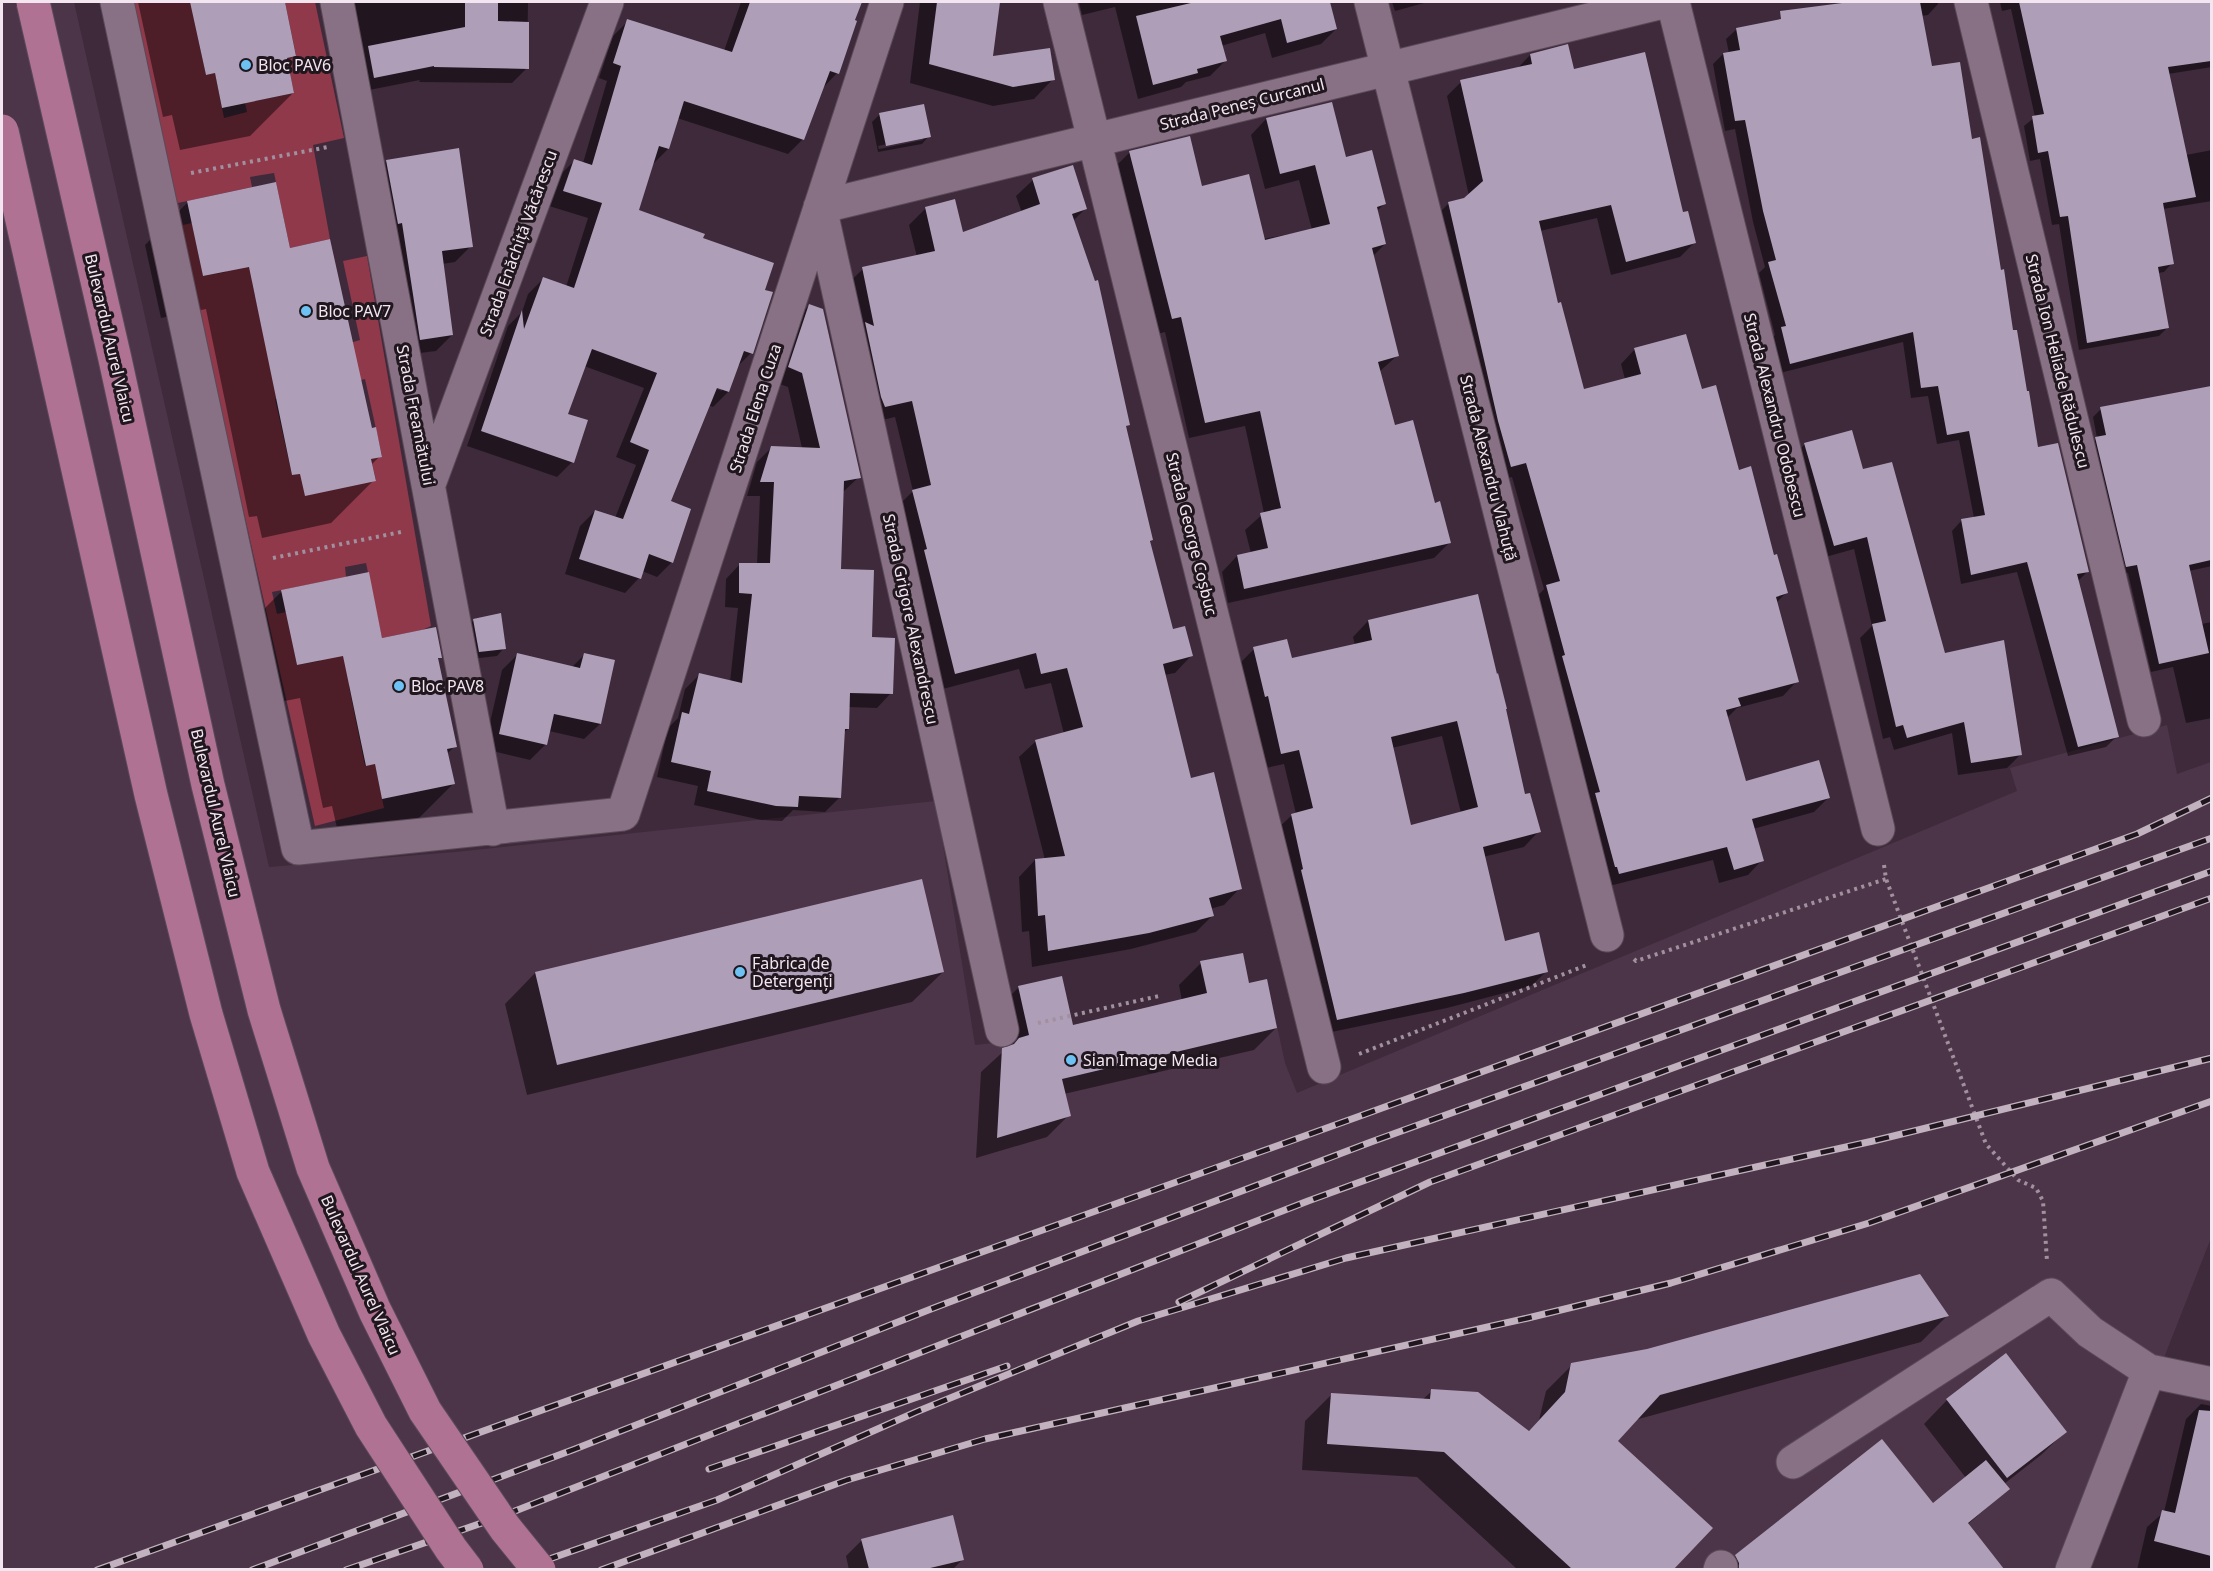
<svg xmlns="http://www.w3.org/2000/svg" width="2213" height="1571" font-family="'Noto Sans',sans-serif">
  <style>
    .built { fill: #4d3549 }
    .green { fill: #90394b }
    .shadow { fill: #0007; fill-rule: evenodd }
    .building { fill: #ae9eb8; fill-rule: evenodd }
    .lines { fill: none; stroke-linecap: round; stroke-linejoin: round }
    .minor-casing { stroke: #5a4958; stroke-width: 35 }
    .path { stroke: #a1909e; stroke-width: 4; stroke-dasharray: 3 4.5; stroke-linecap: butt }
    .minor { stroke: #887184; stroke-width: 33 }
    .rail-casing { stroke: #c2b2bf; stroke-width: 7 }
    .rail { stroke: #1f161e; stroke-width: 4.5; stroke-dasharray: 14; stroke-linecap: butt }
    .major-bridge-casing { stroke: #5a4958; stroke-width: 35; stroke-linecap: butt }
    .major-bridge { stroke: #af7292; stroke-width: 33 }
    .poi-dot { fill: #6dc2f3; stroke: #1f161e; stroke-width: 2 }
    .labels { text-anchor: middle; stroke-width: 6; stroke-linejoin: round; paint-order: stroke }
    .poi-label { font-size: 16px; fill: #f4e6f1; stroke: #1f161e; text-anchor: start }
    .street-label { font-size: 16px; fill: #f4e6f1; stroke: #1f161e }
  </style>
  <rect width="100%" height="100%" fill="#3e2a3b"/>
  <!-- built -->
  <path class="built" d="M2,2H74L269,867L456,852L936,801L975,1045L1003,1042L1267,979L1285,1063L1297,1093L2017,791L2010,768L2167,725L2177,774L2211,762V1238L2081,1569L2,1570Z"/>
  <!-- green -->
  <path class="green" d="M128,2H190L206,75L215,73L224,118L247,112L245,103L294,93L287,58L296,55L285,2H315L344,138L313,145L330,239L290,248L274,173L250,177L252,187L178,203L183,225L192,223L203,276L226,272L225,262L257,255L252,282L269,359L285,396L275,399L292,475L300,474L376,480L371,459L382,456L365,379L357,381L350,343L360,340L343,261L367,256L431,626L422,630L382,638L366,563L345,567L346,577L272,592L277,614L286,612L297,665L320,661L318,652L350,645L349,687L365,766L375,764L384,808L315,826Z"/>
  <!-- shadow -->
  <path class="shadow" d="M138,2H284L295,55L287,63L293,93L250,136L180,150L172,115L163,117Z
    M345,2H528L527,68L512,83L419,82L420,80L359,92Z
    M741,2H861L837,73L823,88L803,139L788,154L677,118L668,149L653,164L637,211L701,239L763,291L751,353L736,368L728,392L713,407L708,405L669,502L672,562L657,577L642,571L639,578L625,593L565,574L580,526L595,511L615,518L636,465L616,457L644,388L584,366L566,414L572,462L557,477L467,446L508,326L522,312L528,294L543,279L566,287L588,218L549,206L559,176L574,161L583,163L607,81L599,78L613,36L628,21L724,51ZM709,386L722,388V391Z
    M920,2H998L991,58L1053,79L1034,99L993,106L910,83Z
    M1079,2H1328L1336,29L1321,44L1272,58L1265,33L1221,46L1225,61L1210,76L1186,82L1181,87L1138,99L1115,7L1082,15Z
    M1392,2H1428L1395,11Z
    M1846,2H1938V4L1928,15L1921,16L1931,67L1971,140L2037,449L2087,572L2077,582L2117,736L2106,747L2068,756L2017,572L1961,584L1952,531L1962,520L1974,518L1959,440L1937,444L1928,396L1911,398L1903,342L1780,373L1771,339L1775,335L1759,273L1765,267L1753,222L1735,129L1725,131L1713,64L1723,54L1729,53L1726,39L1737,29L1787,19L1846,4Z
    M2000,2H2212V67L2168,74L2186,155L2212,150V201L2163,209L2172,263L2164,272L2158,273L2168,327L2159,336L2079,350L2059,224L2052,225L2040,159L2030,161L2024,126L2035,117L2011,9L2002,11Z
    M1530,55L1573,71L1682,214L1695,242L1680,257L1611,275L1597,218L1540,231L1557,305L1583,391L1625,379L1621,364L1635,349L1701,391L1738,471L1786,593L1776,603L1797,681L1783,696L1737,708L1727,718L1745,782L1829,797L1814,812L1753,829L1762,860L1748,875L1719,883L1713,860L1605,887L1533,601L1544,589L1512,477L1497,481L1434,218L1449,203L1465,199L1469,196L1447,96L1461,82L1516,70Z
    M880,114L929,136L922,144L878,152L872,122ZM923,137V140L879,149L878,146Z
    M1266,119L1345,159L1384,204L1377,211L1385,244L1373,256L1398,355L1379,372L1394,427L1434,504L1449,543L1434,558L1228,603L1222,572L1237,556L1251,553L1245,530L1264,513L1245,426L1189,438L1165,332L1157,334L1114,168L1130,152L1201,188L1263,239L1312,230L1299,180L1265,189L1251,135Z
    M387,161L471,246L455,262L442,264L452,335L436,351L404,355L371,177Z
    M1033,180L1085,209L1073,221L1128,424L1125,428L1152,540L1149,543L1172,631L1191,656L1175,673L1164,675L1190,779L1240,888L1224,905L1210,909L1212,916L1196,932L1131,949L1032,967L1029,931L1022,932L1019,877L1035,860H1045L1019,757L1036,741L1064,734L1051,683L1025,689L1019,669L939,690L896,508L913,491L895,417L869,423L846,285L863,269L917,257L909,225L926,208L961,234L1022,213L1016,196Z
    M188,202L289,250L371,430L380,456L371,465L374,480L331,523L262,538L257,516L249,517L206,309L161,318L145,245Z
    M809,306L859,477L843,492L840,571L891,693L877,708L848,707V729L843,733L839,798L825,812L793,810L782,821L761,820L694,805L698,786L657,777L668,728L678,718L685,689L700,674L730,682L738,608L725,607L726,579L740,564H757L760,496H747L757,462L772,447L802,448L788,387L774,382L794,320Z
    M2211,388L2212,566L2189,571L2201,624L2212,622V718L2186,723L2173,667L2151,672L2128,573L2118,574L2087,447L2097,438L2093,417L2101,409Z
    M1805,444L1862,471L1944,655L2020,755L2007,768L1958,775L1952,733L1894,750L1890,737L1883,739L1860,638L1872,626L1854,549L1822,558L1792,457Z
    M282,591L381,640L440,657L437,660L455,746L447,754L453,784L410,827L340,841L332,806L323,808L300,698L254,707L239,634Z
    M500,615L504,648L497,656L471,659L466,628L473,621Z
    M1368,621L1524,796L1539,831L1524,847L1483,857L1504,943L1547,971L1531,986L1447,1008L1322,1034L1276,830L1292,815L1296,814L1284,764L1266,768L1253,711H1250L1239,664L1254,649L1291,660L1355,645L1353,637ZM1442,736L1461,813L1410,826L1392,748Z
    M517,655L572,667L584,655L600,724L584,739L549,731L546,744L530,760L484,749L502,670Z
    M1201,963L1248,985L1276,1028L1254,1050L1064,1094L1069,1115L1047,1137L976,1158L981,1072L1006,1049L997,1009L1019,987L1072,1027L1182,1001L1179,985Z
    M943,972L912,1002L527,1095L505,1004L535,973Z
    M1947,1316L1921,1342L1635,1420L1616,1441L1711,1528L1673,1570H1518L1417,1477L1302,1470L1305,1421L1331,1395L1422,1400L1432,1391L1528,1432L1539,1420L1546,1391L1572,1365L1647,1350Z
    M1947,1400L2065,1432L2041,1455L2004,1484L2008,1489L1967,1525L1999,1566L1996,1570H1723L1736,1556L1933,1505L1966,1478L1924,1424Z
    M2201,1404L2212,1406V1570H2137L2147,1527L2164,1512L2186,1419Z
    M862,1540L963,1559L952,1570H849L846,1556Z"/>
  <!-- building -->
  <path class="building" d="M190,2H285L296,56L287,58L294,93L222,108L215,73L206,75Z
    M465,2H498V21L529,22V69L434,67V66L374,78L368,46L465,27Z
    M750,2H862L855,20L857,21L839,74L830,71L804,140L684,101L669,149L659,146L639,210L705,234L703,238L774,263L765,290L773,292L753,354L744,351L729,392L717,388L671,501L691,509L673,563L649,554L641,579L579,559L595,510L623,519L649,450L630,442L657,373L592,349L568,414L588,420L574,463L481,431L522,310L524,329L543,277L574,288L602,203L563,191L574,159L592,165L621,66L613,63L627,19L732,52Z
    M937,2H1000L993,56L1050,48L1055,80L1013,87L929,64Z
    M1195,2H1330L1337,29L1287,43L1281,19L1220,36L1227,61L1197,69L1198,73L1153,85L1136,16Z
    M1850,2H1920L1932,66L1960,62L1972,139L1980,137L2001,270L2004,269L2013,330H2017L2027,391H2029L2038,447L2058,443L2089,572L2077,574L2119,737L2078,747L2027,562L1971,575L1961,519L1985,515L1969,431L1947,435L1938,386L1921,388L1913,332L1790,364L1781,327L1786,326L1768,262L1776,260L1763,211L1745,120L1735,121L1723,53L1740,50L1736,28L1781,19L1780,11Z
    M2019,2H2211V61L2168,67L2196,197L2163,203L2174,264L2158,267L2169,328L2087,343L2068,216L2060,217L2048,151L2038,153L2032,116L2044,114Z
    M1568,44L1574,69L1645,52L1683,212L1688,211L1696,243L1626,262L1611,205L1539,221L1558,303L1561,302L1584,389L1641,374L1634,348L1686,334L1702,389L1716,385L1739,470L1751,466L1774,555L1777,554L1788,593L1776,597L1799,682L1738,698L1741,706L1726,710L1746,781L1819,760L1830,798L1752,819L1764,861L1734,870L1727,847L1619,874L1617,867H1615L1595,793L1600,792L1562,656L1565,655L1546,585L1560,581L1526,463L1511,467L1498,421L1448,202L1464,198L1483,181L1460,80L1532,64L1530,54Z
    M1332,102L1346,157L1372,150L1386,204L1377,207L1386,244L1372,248L1399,356L1378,362L1395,425L1413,420L1435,503L1440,501L1451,543L1244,589L1237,555L1268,548L1260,513L1281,508L1260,411L1205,423L1181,317L1172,319L1129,151L1190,136L1202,186L1249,174L1265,240L1330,224L1315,165L1280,174L1266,118Z
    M924,104L931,137L886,146L879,113Z
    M459,148L473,247L442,251L453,335L420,340L402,223L398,224L386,160Z
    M1073,165L1087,209L1072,214L1095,281L1098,280L1130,425L1126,426L1153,540L1150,541L1173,629L1185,626L1193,656L1163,664L1191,778L1214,772L1242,889L1209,898L1214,916L1149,933L1048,951L1045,915L1038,916L1035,859L1065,856L1035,740L1083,727L1067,668L1041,674L1036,653L955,674L924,550L927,549L912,490L931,485L912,401L885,407L881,397L865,322L874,326L862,267L935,251L925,207L955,199L963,232L1040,204L1032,178Z
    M276,182L290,248L330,239L372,428L376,427L382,457L371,459L376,481L305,496L300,474L292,475L249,267L203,276L187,201Z
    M809,304L823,309L861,478L844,481L841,569L874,570L872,637L895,638L893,694L850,693L849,729H845L841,798L799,796L798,807L776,806L707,791L711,771L671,762L682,712L689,714L699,673L742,683L752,594L739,593V563H770L774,482H760L771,446L820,448L802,373L788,367Z
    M2211,386V560L2189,565L2209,653L2159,664L2137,565L2126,567L2095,437L2106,435L2100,407Z
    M1852,430L1863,469L1892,462L1945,653L2004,640L2022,755L1971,763L1964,722L1907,738L1903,725L1896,727L1872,624L1886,621L1867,537L1834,546L1804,443Z
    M369,572L382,638L436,627L442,658H438L457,747L447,749L455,784L382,799L375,764L366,766L343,656L297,665L281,590Z
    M1478,594L1497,674L1498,673L1507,709H1506L1525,794L1530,793L1541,832L1483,847L1505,941L1539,932L1548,972L1464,993L1337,1020L1301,870L1303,869L1291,814L1313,808L1299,750L1281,754L1268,696L1265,697L1253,647L1287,639L1292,658L1372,640L1368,620ZM1457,721L1478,807L1411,825L1391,737Z
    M501,613L506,649L479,652L473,619Z
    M517,653L580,668L584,653L615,660L601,724L554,714L547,745L499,734Z
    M922,879L944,972L557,1065L535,972Z
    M1243,953L1249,983L1267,979L1277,1028L1062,1079L1071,1116L997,1138L1002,1048L1014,1044L1019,1038L1029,1035L1018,986L1062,976L1073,1025L1207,993L1200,961Z
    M1920,1274L1949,1316L1660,1395L1618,1441L1713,1528L1674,1569H1572L1444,1452L1327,1444L1331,1393L1430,1399L1431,1389L1478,1392L1529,1431L1565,1392L1571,1363L1647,1349Z
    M2006,1353L2067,1432L2007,1478L1946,1399Z
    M2199,1410L2211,1411V1556L2154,1541L2162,1510L2175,1513Z
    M1882,1439L1933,1503L1986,1460L2010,1489L1968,1523L2004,1569H1739V1563L1735,1555Z
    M953,1515L964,1560L926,1569H869L861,1539Z"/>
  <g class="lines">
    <defs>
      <path id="minor" d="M117,2L298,848L623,814L887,2
        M337,2L493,829
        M1060,2L1324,1067
        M1371,2L1607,935
        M1673,2L1878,829
        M1971,2L2144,720
        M429,484L607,2
        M1002,1030L820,207L1663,2
        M1793,1462L2051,1295L2090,1332L2149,1371L2212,1384
        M1720,1570L1721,1567
        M2072,1570L2149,1371"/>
    </defs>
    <!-- minor casing -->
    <use href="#minor" class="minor-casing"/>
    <!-- path -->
    <path class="path" d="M191,173L328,147
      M273,558L401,532
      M1884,865L1886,879L1986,1144L2018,1180L2036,1188L2043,1201L2047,1261
      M1634,959L1636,961L1886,879
      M1038,1023L1159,996
      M1359,1054L1587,965"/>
    <!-- minor -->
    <use href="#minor" class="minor"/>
    <defs>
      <path id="rail" d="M1179,1302L1430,1182L2212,898
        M709,1469L1007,1366
        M97,1570L1360,1116L2137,834L2212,798
        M252,1570L575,1449L931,1309L1371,1142L2212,838
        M346,1570L502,1516L1308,1201L2212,871
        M518,1570L717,1500L916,1412L1138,1321L1346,1258L1873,1141L2212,1058
        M601,1570L847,1480L985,1439L1528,1318L1671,1283L1869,1223L2212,1101"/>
    </defs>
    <!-- rail casing -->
    <use href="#rail" class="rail-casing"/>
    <!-- rail -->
    <use href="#rail" class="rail"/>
    <defs>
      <path id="major-bridge" d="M33,2L115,359L208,785L264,1010L313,1168L375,1311L425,1411L505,1528L539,1570
        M2,131L151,795L206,1014L253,1172L324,1335L371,1426L451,1549L467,1570"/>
    </defs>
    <!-- major-bridge casing -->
    <use href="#major-bridge" class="major-bridge-casing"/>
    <!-- major-bridge -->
    <use href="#major-bridge" class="major-bridge"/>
  </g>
  <!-- markers -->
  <g class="poi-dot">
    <circle cx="246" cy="65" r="6"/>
    <circle cx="306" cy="311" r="6"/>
    <circle cx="399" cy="686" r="6"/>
    <circle cx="740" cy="972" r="6"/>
    <circle cx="1071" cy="1060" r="6"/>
  </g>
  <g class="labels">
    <!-- poi labels -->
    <g class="poi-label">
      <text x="258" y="71">Bloc PAV6</text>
      <text x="318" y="317">Bloc PAV7</text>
      <text x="411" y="692">Bloc PAV8</text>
      <text x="752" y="969">Fabrica de<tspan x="752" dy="18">Detergenți</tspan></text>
      <text x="1083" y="1066">Sian Image Media</text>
    </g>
    <!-- street labels -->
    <g class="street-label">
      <text transform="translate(1242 104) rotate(-14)" y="6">Strada Peneș Curcanul</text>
      <text transform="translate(518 243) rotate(-70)" y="6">Strada Enăchiță Văcărescu</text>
      <text transform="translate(110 338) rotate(77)" y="6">Bulevardul Aurel Vlaicu</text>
      <text transform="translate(2058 361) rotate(76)" y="6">Strada Ion Heliade Rădulescu</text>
      <text transform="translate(755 408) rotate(-72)" y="6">Strada Elena Cuza</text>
      <text transform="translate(416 415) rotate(79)" y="6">Strada Freamătului</text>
      <text transform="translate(1775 415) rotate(76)" y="6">Strada Alexandru Odobescu</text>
      <text transform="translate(1489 468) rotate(76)" y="6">Strada Alexandru Vlahuță</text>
      <text transform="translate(1192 534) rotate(76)" y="6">Strada George Coșbuc</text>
      <text transform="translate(911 619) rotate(78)" y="6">Strada Grigore Alexandrescu</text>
      <text transform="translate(216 813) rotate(77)" y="6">Bulevardul Aurel Vlaicu</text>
      <text transform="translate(361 1275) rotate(66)" y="6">Bulevardul Aurel Vlaicu</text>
    </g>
  </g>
  <!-- border -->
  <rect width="2213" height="1571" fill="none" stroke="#f4e6f1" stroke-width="6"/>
</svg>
